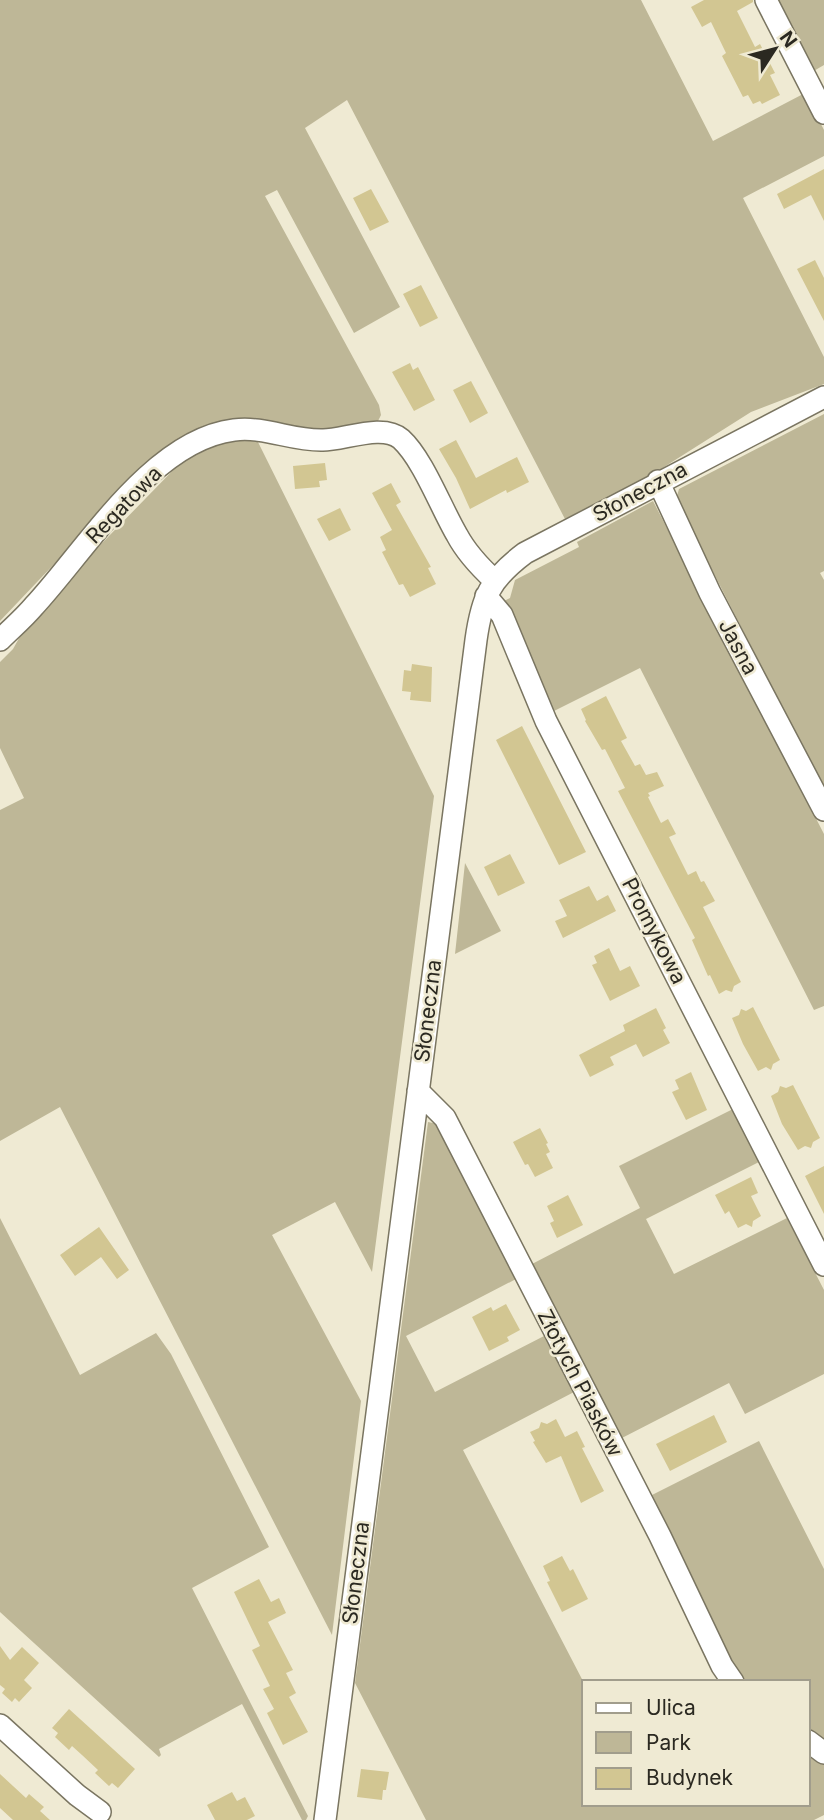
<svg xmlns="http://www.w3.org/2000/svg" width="824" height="1820" font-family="Inter,sans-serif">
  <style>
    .green { fill: #beb797 }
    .building { fill: #d2c692 }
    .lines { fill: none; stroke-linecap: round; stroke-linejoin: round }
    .minor-casing { stroke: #7a7561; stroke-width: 24 }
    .minor { stroke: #fff; stroke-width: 21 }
    .labels { text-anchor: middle; stroke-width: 5; stroke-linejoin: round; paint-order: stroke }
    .street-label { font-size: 21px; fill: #2b2921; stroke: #efead3 }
  </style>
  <rect width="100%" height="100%" fill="#efead3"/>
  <!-- green -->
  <path class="green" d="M0,0H641L713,141L805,93L824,130V156L743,198L824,357V384L751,412L653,474L565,519L347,100L305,128L400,307L354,333L277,190L265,196L379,405L381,415L376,425L307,433L244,422L134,480L0,621Z
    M775,0H824V65L812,72Z
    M824,414V571L820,573L824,580V790L676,499L679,489Z
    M254,434L434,796L372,1272L335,1202L272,1235L361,1401L332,1635L60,1107L0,1141V810L24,798L0,748V662L13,649L32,615L184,459L239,435Z
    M653,501L824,834V1006L814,1010L640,668L554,711L504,601L510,598L515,580L579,547L577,542Z
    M465,863L501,931L455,954Z
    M733,1109L759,1162L646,1219L674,1274L787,1218L824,1290V1374L745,1414L729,1383L620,1439L532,1264L640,1208L619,1166Z
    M428,1122L438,1124L516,1279L406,1336L435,1392L546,1335L574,1392L463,1450L584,1683V1804H808V1748L824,1761V1815L814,1820H426L355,1683Z
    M0,1218L80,1375L156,1333L171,1354L269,1547L192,1588L308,1816L306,1820H302L242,1704L159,1749L161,1755L159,1757L0,1612Z
    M759,1441L824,1569V1741L808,1735V1682H740L650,1496Z"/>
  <!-- building -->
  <path class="building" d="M704,0H753V2L737,11L755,47L760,44L775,73L770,75L780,95L762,104L760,101L753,104L748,95L743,97L722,56L726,53L711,22L702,27L691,7Z
    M824,169V221L811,195L784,209L777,194Z
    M371,189L389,222L370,231L353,198Z
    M815,260L824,278V321L797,269Z
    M421,285L438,318L420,327L403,294Z
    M410,363L413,370L418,367L435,400L414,411L392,372Z
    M471,381L488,413L470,423L453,390Z
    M456,440L476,478L517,457L529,482L507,493L506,490L470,509L456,478L439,449Z
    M325,463L327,480L319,481L320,487L295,489L293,466Z
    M391,483L401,502L396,505L431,567L428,568L436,584L410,597L403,584L399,585L382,552L386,550L380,537L392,530L372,493Z
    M340,508L351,530L329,541L317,519Z
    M412,664L432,667L431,702L410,700L411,692L402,691L404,670L411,671Z
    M606,696L627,738L621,741L635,766L640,764L646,775L657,772L664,786L648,793L650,796L648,797L661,823L668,819L676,834L669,837L688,875L696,871L701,882L704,881L715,901L703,907L741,982L734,986L732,992L726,990L719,994L710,975L708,976L692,940L695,938L618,791L625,788L605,749L602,750L585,721L586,720L581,709Z
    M522,726L586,852L559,865L496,740Z
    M510,854L525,883L498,896L484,867Z
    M589,886L597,901L608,895L616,911L563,938L555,921L567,916L559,900Z
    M609,948L620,971L630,966L640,986L610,1001L592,965L597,963L594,956Z
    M753,1007L780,1060L773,1064L771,1070L766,1067L758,1071L743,1044L732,1018L739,1015L741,1009L746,1011Z
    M656,1008L666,1028L663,1030L670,1043L643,1057L636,1044L610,1057L614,1065L590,1077L579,1055L625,1031L623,1025Z
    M691,1072L707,1110L686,1120L672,1092L679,1089L675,1080Z
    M793,1085L820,1138L813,1142L811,1148L805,1146L798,1150L782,1124L771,1096L778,1092L780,1086L786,1088Z
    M540,1128L548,1143L546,1144L550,1152L546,1154L553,1168L535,1177L528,1164L525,1165L513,1142Z
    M824,1166V1214L805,1176Z
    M751,1177L758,1193L751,1196L761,1216L753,1221L752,1227L746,1224L738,1228L729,1211L725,1214L715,1195Z
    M568,1195L583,1225L557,1238L550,1223L554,1221L547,1206Z
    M99,1227L129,1270L117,1279L101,1257L75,1276L60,1255Z
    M506,1304L520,1330L507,1337L509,1341L489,1351L472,1317L491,1307L493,1311Z
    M714,1415L727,1442L670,1471L656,1444Z
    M556,1419L565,1437L577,1431L585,1447L582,1448L604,1491L581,1503L561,1456L546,1463L533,1442L535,1441L530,1432L539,1428L541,1422L547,1424Z
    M562,1556L570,1571L573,1569L588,1599L562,1612L547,1582L550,1581L543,1566Z
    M259,1579L271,1602L279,1598L286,1613L268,1622L293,1670L286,1673L296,1693L289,1697L308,1732L283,1745L267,1713L274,1709L263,1689L270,1686L252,1650L260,1646L234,1592Z
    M0,1646L10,1660L22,1647L39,1663L24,1680L32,1688L19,1702L15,1698L12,1702L2,1693L5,1689L0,1685Z
    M69,1709L135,1769L118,1788L112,1783L109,1786L95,1773L98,1770L82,1755L72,1746L69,1750L55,1737L58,1733L52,1728Z
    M361,1769L389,1772L386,1790H383L382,1800L357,1797Z
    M0,1774L26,1798L29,1794L44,1807L40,1811L50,1820H13L0,1808Z
    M232,1792L237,1801L245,1797L255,1816L247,1820H215L207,1805Z"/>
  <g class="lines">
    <defs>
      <path id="minor" d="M766,0L824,113
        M658,481L710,593L824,810
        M486,596L502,615L546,721L824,1265
        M0,640C11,629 24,618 34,606C86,550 152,440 234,430C265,426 292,441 323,440C344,440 383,423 401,439C423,459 441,508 457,535C466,552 480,567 494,580
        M418,1091L445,1118L660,1536L722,1666L733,1682
        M0,1725L77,1795L100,1812
        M808,1741L824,1753
        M325,1820L476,640C482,597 490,579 525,553L824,397"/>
    </defs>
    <!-- minor casing -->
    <use href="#minor" class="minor-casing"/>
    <!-- minor -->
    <use href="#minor" class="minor"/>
  </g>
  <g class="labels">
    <!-- street labels -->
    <g class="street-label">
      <text transform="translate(640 492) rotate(-28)" y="7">Słoneczna</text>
      <text transform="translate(124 505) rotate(-46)" y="7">Regatowa</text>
      <text transform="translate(738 647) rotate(62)" y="7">Jasna</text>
      <text transform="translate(654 931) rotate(63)" y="7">Promykowa</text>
      <text transform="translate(428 1011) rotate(-83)" y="7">Słoneczna</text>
      <text transform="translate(580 1383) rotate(63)" y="7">Złotych Piasków</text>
      <text transform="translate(356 1573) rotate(-83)" y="7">Słoneczna</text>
    </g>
  </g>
  <!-- legend -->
  <rect x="582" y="1680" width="228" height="126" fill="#efead3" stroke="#a19d8c" stroke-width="2"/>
  <rect x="596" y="1703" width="35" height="10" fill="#ffffff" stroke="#a19d8c" stroke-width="2"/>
  <text x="646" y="1715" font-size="21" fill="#2b2921">Ulica</text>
  <rect x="596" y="1732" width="35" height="21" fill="#beb797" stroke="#a19d8c" stroke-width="2"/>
  <text x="646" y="1750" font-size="21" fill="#2b2921">Park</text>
  <rect x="596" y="1768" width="35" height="21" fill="#d2c692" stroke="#a19d8c" stroke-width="2"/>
  <text x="646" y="1785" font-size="21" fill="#2b2921">Budynek</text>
  <!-- north arrow -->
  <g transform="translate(775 49) rotate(54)" stroke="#efead3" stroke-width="5" paint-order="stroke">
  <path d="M0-5L12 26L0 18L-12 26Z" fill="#2b2921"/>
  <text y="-10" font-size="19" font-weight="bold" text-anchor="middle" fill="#2b2921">N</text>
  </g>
</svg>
